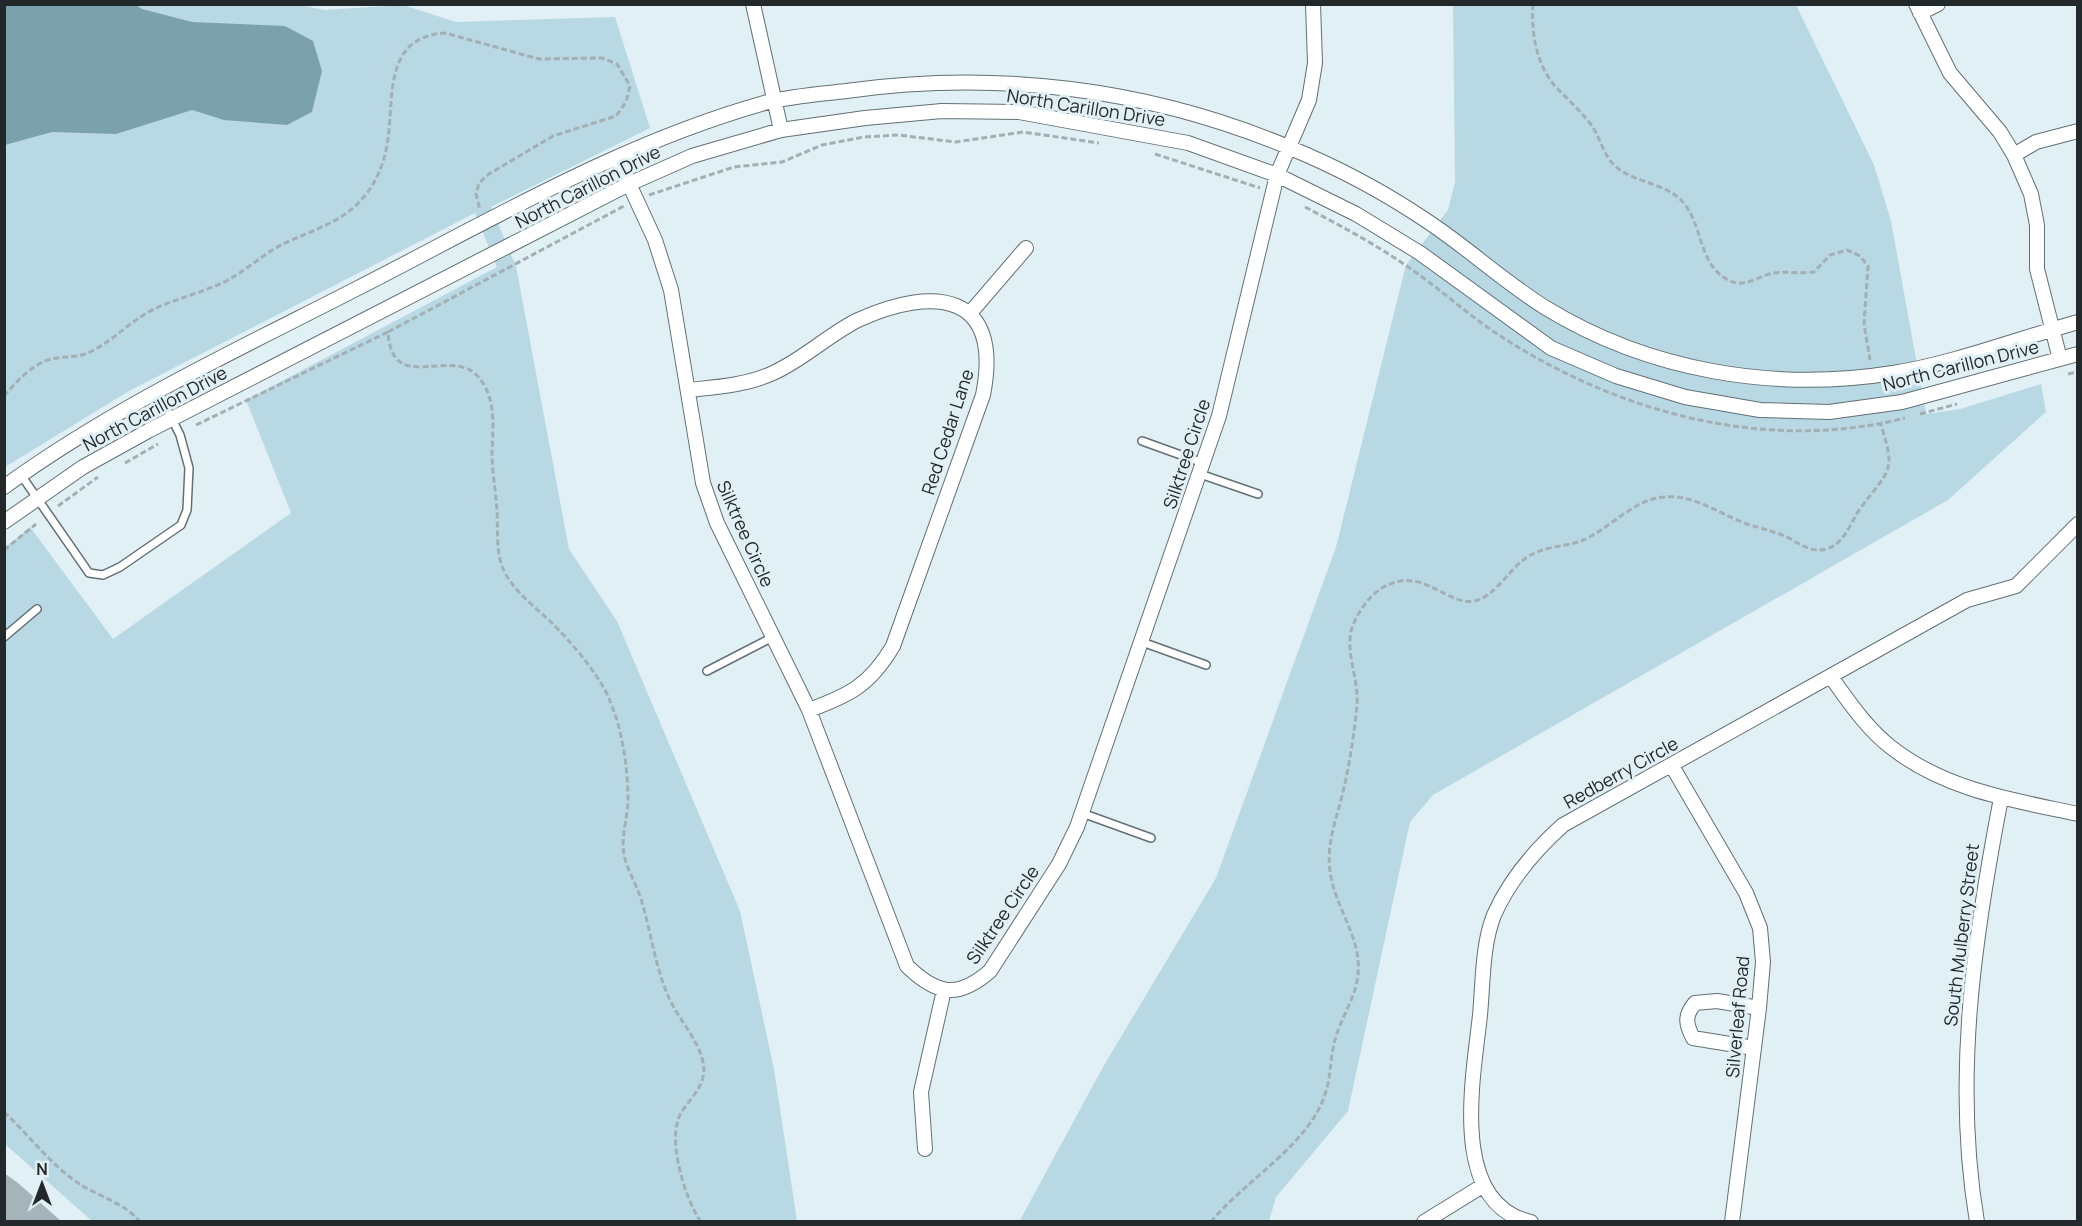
<svg xmlns="http://www.w3.org/2000/svg" width="2082" height="1226" font-family="Manrope,sans-serif">
  <style>
    .green { fill: #b8d9e4 }
    .water { fill: #7ba1ad }
    .building { fill: #a4b4b9 }
    .lines { fill: none; stroke-linecap: round; stroke-linejoin: round }
    .service-casing { stroke: #627075; stroke-width: 10 }
    .minor-casing { stroke: #627075; stroke-width: 16 }
    .path { stroke: #a2afb3; stroke-width: 3; stroke-dasharray: 6 3; stroke-linecap: butt }
    .service { stroke: #fff; stroke-width: 7 }
    .minor { stroke: #fff; stroke-width: 14 }
    .labels { text-anchor: middle; stroke-width: 6; stroke-linejoin: round; paint-order: stroke }
    .street-label { font-size: 18px; fill: #23292b; stroke: #e0f0f5 }
  </style>
  <rect width="100%" height="100%" fill="#e0f0f5"/>
  <!-- green -->
  <path class="green" d="M296,4L324,10L403,5L456,22L615,17L650,128L491,207L516,266L569,549L617,621L740,911L774,1069L797,1221H92L5,1144V548L30,527L113,639L291,513L246,400L497,267L475,213L129,391L5,467V5Z
    M1453,5H1796L1874,165L1891,221L1926,414L1960,409L2041,384L2046,412L1948,500L1433,795L1410,822L1348,1111L1276,1197L1269,1221L1019,1222L1103,1067L1216,878L1336,547L1406,265L1448,210L1455,182Z"/>
  <!-- water -->
  <path class="water" d="M5,4L136,5L142,9L192,22L285,26L313,41L322,71L312,112L287,125L224,120L192,110L116,134L52,132L5,145Z"/>
  <!-- building -->
  <path class="building" d="M4,1173L18,1183L61,1221H4Z"/>
  <g class="lines">
    <defs>
      <path id="service" d="M1142,441L1203,463
        M1200,474L1258,494
        M21,475L89,573L103,575L120,567L181,525L187,510L189,468L180,435L158,391
        M4,637L37,609
        M1142,642L1206,665
        M707,671L773,637
        M1082,813L1151,838"/>
      <path id="minor" d="M753,4L781,130
        M1916,4L1950,73L2000,132L2014,155L2031,194L2037,225V269L2060,359
        M1920,13L1938,4
        M2014,155L2036,142L2078,131
        M617,158L655,240L671,290L703,483L717,523L809,710L907,966C937,995 958,999 990,971L1059,864L1077,827L1219,416L1277,175L1309,100L1315,63L1313,4
        M971,312L1026,248
        M689,390C717,387 747,385 773,373C804,359 828,335 858,320C935,285 1003,293 983,395L893,646C870,685 850,695 809,710
        M4,487C114,407 237,350 358,288C491,220 623,142 768,102C793,96 821,94 846,91C997,70 1147,88 1288,147C1337,167 1384,192 1427,221C1468,248 1504,282 1546,308C1649,371 1774,392 1893,373C1955,363 2017,339 2078,322
        M4,522L83,467L148,431L629,184L692,156L781,130L865,118L942,111L1019,112L1188,143L1277,175L1356,214L1420,253L1551,348L1616,376L1685,397L1760,410L1829,412L1902,402L2078,354
        M1831,677C1849,702 1867,729 1892,748C1946,790 2012,800 2078,814
        M1672,766L1746,893L1760,928L1763,962L1759,1008L1732,1222
        M1754,1048L1693,1038C1686,1024 1684,1016 1695,1003L1717,1001L1759,1008
        M925,1149L921,1092L944,990
        M1424,1222L1484,1185
        M1531,1222C1447,1204 1474,1074 1480,1015C1483,984 1482,945 1494,915C1510,879 1534,851 1563,825L1967,600L2016,586L2078,524
        M1977,1222C1953,1079 1974,938 2001,798"/>
    </defs>
    <!-- service casing -->
    <use href="#service" class="service-casing"/>
    <!-- minor casing -->
    <use href="#minor" class="minor-casing"/>
    <!-- path -->
    <path class="path" d="M1533,4C1531,32 1536,64 1555,86C1566,98 1579,109 1589,122C1600,135 1602,153 1614,165C1633,183 1664,182 1682,201C1704,225 1697,265 1730,281C1745,288 1759,276 1773,273C1786,271 1801,274 1814,272L1830,255L1847,250L1860,256L1868,266L1864,324L1870,360
      M1155,154L1260,188
      M649,195L734,167L782,162L822,145L864,137L898,135L956,142L1023,132L1099,143
      M1305,207C1341,226 1377,245 1411,269C1442,290 1470,317 1502,337C1619,413 1767,453 1905,418
      M388,332L624,206
      M2068,374L2078,372
      M4,396C15,383 30,367 45,361C60,355 76,359 90,352C113,341 130,321 154,309C176,299 200,293 222,283C244,273 261,255 283,244C304,234 329,226 348,212C372,194 384,168 388,139C394,95 384,37 445,33L539,59L602,58L617,64L630,86L626,102L616,116L553,136L489,174L479,183L476,194L480,210
      M1920,414L1957,404
      M196,425L388,332C392,398 453,343 480,379C498,402 492,432 492,459C493,477 496,494 497,511C498,529 496,545 501,563C508,587 533,605 551,622C570,641 600,675 610,701C623,732 628,769 628,803C627,819 621,838 624,855C627,869 636,884 641,899C651,931 655,967 669,998C679,1020 698,1039 703,1062C708,1084 691,1097 681,1113C666,1138 685,1199 701,1222
      M125,463L158,444
      M58,506L98,477
      M4,550L36,524
      M4,1112C29,1135 50,1164 78,1183C97,1196 125,1203 140,1222
      M1211,1222C1245,1180 1312,1143 1326,1091C1331,1076 1330,1060 1334,1044C1339,1020 1356,999 1358,974C1362,938 1334,906 1330,871C1326,843 1337,818 1343,792C1350,763 1354,734 1357,705C1359,680 1346,655 1351,631C1356,614 1368,597 1382,588C1424,563 1448,610 1478,600C1499,592 1510,567 1529,556C1545,546 1564,547 1581,541C1609,530 1633,499 1664,497C1694,494 1719,514 1747,524C1760,528 1772,531 1785,536C1799,543 1813,555 1829,548C1846,542 1851,520 1862,506C1891,468 1896,471 1880,422"/>
    <!-- service -->
    <use href="#service" class="service"/>
    <!-- minor -->
    <use href="#minor" class="minor"/>
  </g>
  <g class="labels">
    <!-- street labels -->
    <g class="street-label">
      <text transform="translate(1086 108) rotate(9)" y="6">North Carillon Drive</text>
      <text transform="translate(588 187) rotate(-27)" y="6">North Carillon Drive</text>
      <text transform="translate(1961 366) rotate(-14)" y="6">North Carillon Drive</text>
      <text transform="translate(155 409) rotate(-28)" y="6">North Carillon Drive</text>
      <text transform="translate(948 432) rotate(-72)" y="6">Red Cedar Lane</text>
      <text transform="translate(1187 454) rotate(-72)" y="6">Silktree Circle</text>
      <text transform="translate(745 534) rotate(66)" y="6">Silktree Circle</text>
      <text transform="translate(1621 773) rotate(-29)" y="6">Redberry Circle</text>
      <text transform="translate(1003 915) rotate(-56)" y="6">Silktree Circle</text>
      <text transform="translate(1962 935) rotate(-83)" y="6">South Mulberry Street</text>
      <text transform="translate(1738 1017) rotate(-85)" y="6">Silverleaf Road</text>
    </g>
  </g>
  <!-- border -->
  <rect width="2082" height="1226" fill="none" stroke="#23292b" stroke-width="12"/>
  <!-- north arrow -->
  <g transform="translate(42 1184)" stroke="#e0f0f5" stroke-width="4.5" paint-order="stroke">
  <path d="M0-4.5L10 22L0 15L-10 22Z" fill="#23292b"/>
  <text y="-9" font-size="16" font-weight="bold" text-anchor="middle" fill="#23292b">N</text>
  </g>
</svg>
